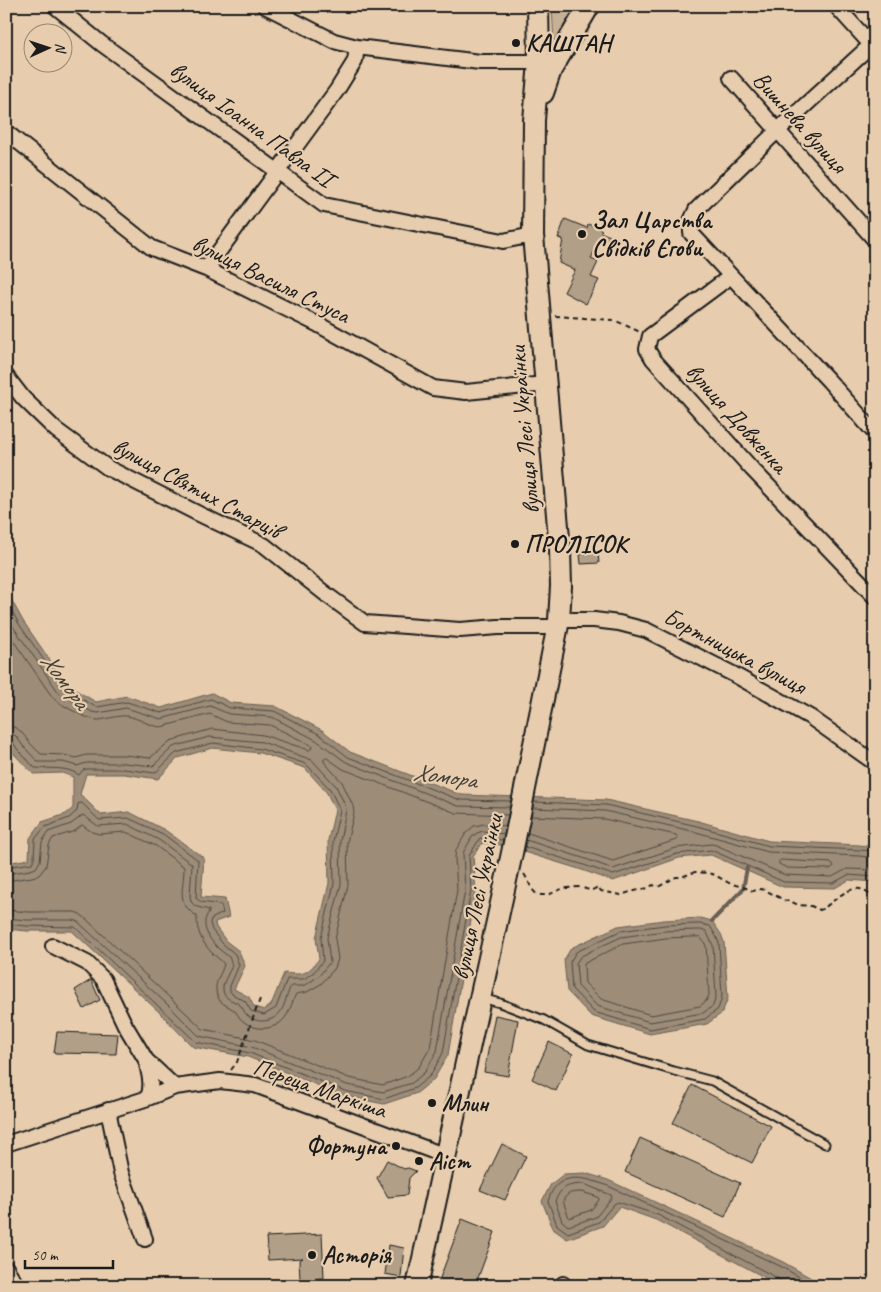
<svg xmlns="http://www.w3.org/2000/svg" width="881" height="1292" font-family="Caveat,sans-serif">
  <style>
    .green { fill: #c6b196; stroke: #716659 }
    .water { fill: #9c8c78; stroke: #695f53; fill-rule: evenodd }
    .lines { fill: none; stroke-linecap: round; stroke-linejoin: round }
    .shore { stroke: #4f4941; stroke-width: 1 }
    .stream { stroke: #695f53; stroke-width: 4 }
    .building { fill: #b19f88; stroke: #1c1c1c }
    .lane-casing { stroke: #1c1c1c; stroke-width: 11 }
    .street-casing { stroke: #1c1c1c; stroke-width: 18 }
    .secondary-casing { stroke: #1c1c1c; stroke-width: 24 }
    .path { stroke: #1c1c1c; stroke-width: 2; stroke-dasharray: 5 4; stroke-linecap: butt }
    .lane { stroke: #e7cdae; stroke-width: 7 }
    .street { stroke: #e7cdae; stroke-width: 14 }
    .secondary { stroke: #e7cdae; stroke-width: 20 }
    .poi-dot { fill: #1c1c1c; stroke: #e7cdae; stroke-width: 2 }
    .labels { text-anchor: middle; stroke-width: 4.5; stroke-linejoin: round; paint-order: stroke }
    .poi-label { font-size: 24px; font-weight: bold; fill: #1c1c1c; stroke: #e7cdae; text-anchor: start }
    .street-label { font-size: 24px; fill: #1c1c1c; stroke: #e7cdae }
    .water-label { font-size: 25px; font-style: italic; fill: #423e38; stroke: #e7cdae }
  </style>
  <rect width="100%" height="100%" fill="#e7cdae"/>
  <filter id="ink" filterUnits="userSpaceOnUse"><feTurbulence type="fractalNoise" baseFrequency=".02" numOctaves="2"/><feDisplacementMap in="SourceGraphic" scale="10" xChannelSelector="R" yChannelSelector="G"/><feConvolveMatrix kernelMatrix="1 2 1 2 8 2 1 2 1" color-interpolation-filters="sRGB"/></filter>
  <g filter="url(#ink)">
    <!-- green -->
    <path class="green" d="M552,6H577L554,42Z"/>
    <!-- water -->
    <path class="water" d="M6,590L23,621L67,685L96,702L127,696L161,708L212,693L231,703L275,706L322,730L350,752L462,795L606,800L698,821L769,841L859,845L875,847V882L849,880L835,888L783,887L711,855L679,858L613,881L579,869L501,845L482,843L473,856L476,891L448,1055L434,1079L417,1093L384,1104L344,1096L248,1057L193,1047L159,1012L72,931H27L6,929V863L29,859L30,838L42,822L66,814L73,808V777L62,773L33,774L14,754L6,741ZM212,748L260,753L305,768L327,793L335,810L328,840L329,883L316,938L319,959C306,975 304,975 284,973L271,1005L264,1010L254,1007L249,997L234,989L245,966L239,951L226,941L216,927L215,922L229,917L225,899L201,897L204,858L165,830L129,812L101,815L80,794L86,774H124L158,779L178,758Z
      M701,918L712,921L721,934L724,942L728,998L722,1013L707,1024L650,1034L591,1016L567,991L564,960L571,948L618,926L664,920Z
      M585,1173L608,1180L783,1262L825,1286H781L656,1220L619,1207L603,1226L567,1239L553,1229L542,1201L551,1184L564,1174Z"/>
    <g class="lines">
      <!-- shore -->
      <path class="shore" d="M6,600L19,624L63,688L94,706L97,707L127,702L161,713L211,699L230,708L274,711L319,734L348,757L460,800L511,801
        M6,614L14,628L59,693L92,712L98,713L126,708L161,719L210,706L229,714L272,717L316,740L346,762L458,806L510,807
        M6,630L53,698C61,705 89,721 99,720C108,719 118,715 127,716C139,718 149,726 161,727L210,714L227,722L270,725L311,745L312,748L309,750L263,735L212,729L170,741L150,758L125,755H86L76,758L64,755L41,754C37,751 33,746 29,742C22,733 19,726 6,726
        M6,733L12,734L16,736L23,746L38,762H63L77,766L86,763H124L153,766L173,747L209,737L262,742L312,760L336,786L345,805L346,810L340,841L341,884L327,938L330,962L319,976L307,984L302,986H291C287,993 285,1005 281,1011C273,1023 256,1024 247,1015C244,1012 243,1008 240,1005C234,1000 224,1000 223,990C222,982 230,972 232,965C231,963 230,959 229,957C226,954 222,952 219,949C209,939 199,925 209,912V910C199,907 191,908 190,896L192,864L159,840L127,824L98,826L83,815L71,824L48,832L42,842L40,861L36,868L30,870L6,874
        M6,739L12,741L18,750L35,768C50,769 66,766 79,775L83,770L87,769H124L155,773L176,753L213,743L261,749L306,764L330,789L340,810L333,841L334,884L321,938L323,961L314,972L304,979H287L276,1008L264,1015L251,1011L245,1001L232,994L230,991V986L239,965L235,954L223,944L212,930L210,923L211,919L223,913L221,905L201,902L196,898L198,860L163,834L128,818L99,820L82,803H80L78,804L77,811L69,818L45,827L35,839L34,859L32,863L6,867
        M534,802L606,805L697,826L769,846L859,850L875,851
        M533,808L605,811L696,832L768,852L859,856L875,858
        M528,833L613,861L676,840L678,838L676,835L604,819L531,816
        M526,840L583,858L613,869L676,848L711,844L716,845L785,875L832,877L847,869L875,870
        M525,847L581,864L613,875L677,854L711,850L784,882L833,883L848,875L875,877
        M781,860L832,863L834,866L830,869L787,868L779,864V862Z
        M6,881L32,877L39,875L46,866L49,845L53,838L75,831L82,825L92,832L99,834L126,832L156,846L184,867C184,889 175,903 197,916C196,931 202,942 212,953C216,957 221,960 224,964C222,973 215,981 216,990C217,1005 228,1004 236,1012C238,1015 239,1018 243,1021C256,1032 277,1031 287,1015C291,1009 292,1001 296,994L307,992L321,984L335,968L338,959L335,939L348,885L347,842L354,813L353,806L342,782L324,762V758H327L343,769L456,813L508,815
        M6,910L28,912H75L80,914L85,918L203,1029L255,1040L349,1078L383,1085L408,1076L419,1067L430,1048L457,890L455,857L456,850L466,833L474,826L484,824L506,826
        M6,918L27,920H72L77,921L167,1004L199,1036L252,1047L347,1085L383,1092L412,1083L425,1072L437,1051L465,890L463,853L472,837L477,833L483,831L504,834
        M6,924L27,926L75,927L196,1042L250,1053L345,1091L384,1099L415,1088L430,1076L443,1053L471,890L469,856L480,838L503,840
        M700,924L710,926L716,936L719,943L722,997L718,1009L705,1019L650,1029L594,1012L572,989L570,962L576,952L620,931L665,925Z
        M700,930L706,931L713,945L716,996L713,1006L703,1013L650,1022L597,1006L578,986L576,963L580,957L591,951L621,937L665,931Z
        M700,937L704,942L706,946L709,995L706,1001L700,1006L651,1015L601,999L585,983L584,965L585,963L623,944L666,938Z
        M584,1184L611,1195L612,1197L596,1217L568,1226L562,1221L555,1201C562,1186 567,1185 584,1184Z
        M582,1192L598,1197L599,1200L591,1210L569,1218L563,1201C567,1192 573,1192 582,1192Z
        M782,1286L781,1282L779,1279L658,1215L618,1202L614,1204L599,1222L568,1233L557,1225L548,1201C550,1196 552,1190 556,1186C570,1172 590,1180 606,1185L780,1266L815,1286"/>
      <!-- stream -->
      <path class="stream" d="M712,921L743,889L747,868"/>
    </g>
    <!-- building -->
    <path class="building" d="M565,219L587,228L588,224L602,230L600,232L610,236L606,245L598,242L591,259L598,262L591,277L599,280L586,304L564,292L575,270L559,263L563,239L558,238Z
      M598,553L599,563L581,564L580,554Z
      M91,980L100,1000L84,1009L75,990Z
      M495,1015L518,1020L508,1076L484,1072Z
      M57,1032L118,1034L116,1054L54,1053Z
      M549,1042L573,1054L556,1091L532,1079Z
      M692,1085L771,1126L752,1163L673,1123Z
      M640,1138L740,1183L725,1217L625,1172Z
      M502,1144L526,1156L505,1200L480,1190Z
      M387,1160L404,1169L408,1168L416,1171L409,1178L407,1195L388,1197L377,1178Z
      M462,1219L495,1232L475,1286H437Z
      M322,1234L324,1278L300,1279L299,1260L303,1258L268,1260L266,1237Z
      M389,1245L404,1248L401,1277L385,1274Z"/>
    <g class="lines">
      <defs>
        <path id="lane" d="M481,998L500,1003L544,1020L588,1045L674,1071L712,1081L825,1144"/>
        <path id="street" d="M55,6L102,44L324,205L503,241L533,235
          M265,6L334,41L357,47L480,62H539
          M836,6L875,49
          M871,45L777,131L696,210L691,221V233L829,381L875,433
          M731,78L875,240
          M6,132L152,248L206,269L319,325L433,388L466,392L545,384
          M206,269L337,90L355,61L357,47
          M731,276L650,336L647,349L653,359L752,469L875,597
          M6,376L23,398L56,430L108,468L199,514L264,545L327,595L365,623L460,630L498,627H557
          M559,620H594L619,623L646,630L733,674L810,717L875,763
          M53,946L87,963L103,979L125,1025L146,1060L175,1087
          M146,1060C149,1073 153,1085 148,1098
          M108,1110L121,1173L145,1239
          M6,1144L148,1098L175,1087L220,1081L255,1085L446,1156
          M6,1268L17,1286
          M563,1284L564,1286"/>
        <path id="secondary" d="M543,93L551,70L589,6
          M417,1286L512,853L559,620L561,586L560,550L533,235L534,120L539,62L538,6"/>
      </defs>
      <!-- lane casing -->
      <use href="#lane" class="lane-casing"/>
      <!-- street casing -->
      <use href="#street" class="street-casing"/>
      <!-- secondary casing -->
      <use href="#secondary" class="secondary-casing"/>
      <!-- path -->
      <path class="path" d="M555,316L614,320L640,332
        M524,874C528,879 532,892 537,894C550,898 556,889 567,888C572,888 579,886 583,888C590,890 590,892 598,887L601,891L621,895L630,892L648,888L653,885L658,887L676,877H681L695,872L708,873L715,875L729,883L746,888L753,891L761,889L765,890L786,901H790L798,905L811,906L820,910C833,904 844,887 860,889C865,890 870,896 875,897
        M231,1070L237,1062L260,999"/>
      <!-- lane -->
      <use href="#lane" class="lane"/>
      <!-- street -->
      <use href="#street" class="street"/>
      <!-- secondary -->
      <use href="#secondary" class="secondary"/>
    </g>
  </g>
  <!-- markers -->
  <g class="poi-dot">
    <circle cx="516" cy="43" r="5"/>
    <circle cx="582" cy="234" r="5"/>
    <circle cx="515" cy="544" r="5"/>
    <circle cx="432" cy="1103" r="5"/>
    <circle cx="396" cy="1146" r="5"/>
    <circle cx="419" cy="1161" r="5"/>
    <circle cx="312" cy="1255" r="5"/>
  </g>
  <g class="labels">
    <!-- poi labels -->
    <g class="poi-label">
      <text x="526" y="51">КАШТАН</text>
      <text x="592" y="228">Зал Царства<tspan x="592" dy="28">Свідків Єгови</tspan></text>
      <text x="525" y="552">ПРОЛІСОК</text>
      <text x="442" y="1111">Млин</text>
      <text x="386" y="1154" text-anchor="end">Фортуна</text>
      <text x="429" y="1169">Аіст</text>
      <text x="322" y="1263">Асторія</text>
    </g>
    <!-- street labels -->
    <g class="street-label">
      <text transform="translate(800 122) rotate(48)" y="8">Вишнева вулиця</text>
      <text transform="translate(252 124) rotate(36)" y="8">вулиця Іоанна Павла II</text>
      <text transform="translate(271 279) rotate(26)" y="8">вулиця Василя Стуса</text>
      <text transform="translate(737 418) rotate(48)" y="8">вулиця Довженка</text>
      <text transform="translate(524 430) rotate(-95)" y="8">вулиця Лесі Українки</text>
      <text transform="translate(197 488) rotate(28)" y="8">вулиця Святих Старців</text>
      <text transform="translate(735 651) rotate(28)" y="8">Бортницька вулиця</text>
      <text transform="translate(477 897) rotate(-78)" y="8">вулиця Лесі Українки</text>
      <text transform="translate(320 1088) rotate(19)" y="8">Переца Маркіша</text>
    </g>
    <!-- water labels -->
    <g class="water-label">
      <text transform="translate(66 680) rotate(53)" y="9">Хомора</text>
      <text transform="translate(445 775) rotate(8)" y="9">Хомора</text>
    </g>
  </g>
  <!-- margin -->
  <rect width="881" height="1292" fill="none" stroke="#e7cdae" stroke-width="25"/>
  <rect x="12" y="12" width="856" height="1267" fill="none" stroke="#1c1c1c" stroke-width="2" filter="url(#ink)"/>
  <!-- north arrow -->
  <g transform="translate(48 48) rotate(87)"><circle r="24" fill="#e7cdae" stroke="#968674"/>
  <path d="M0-4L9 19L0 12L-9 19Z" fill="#1c1c1c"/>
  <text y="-8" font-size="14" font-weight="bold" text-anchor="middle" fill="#1c1c1c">N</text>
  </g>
  <!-- scale -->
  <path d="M25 1260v8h88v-8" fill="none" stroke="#1c1c1c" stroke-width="2.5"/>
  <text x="32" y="1260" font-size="15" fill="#1c1c1c" stroke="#e7cdae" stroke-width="4" paint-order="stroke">50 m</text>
</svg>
